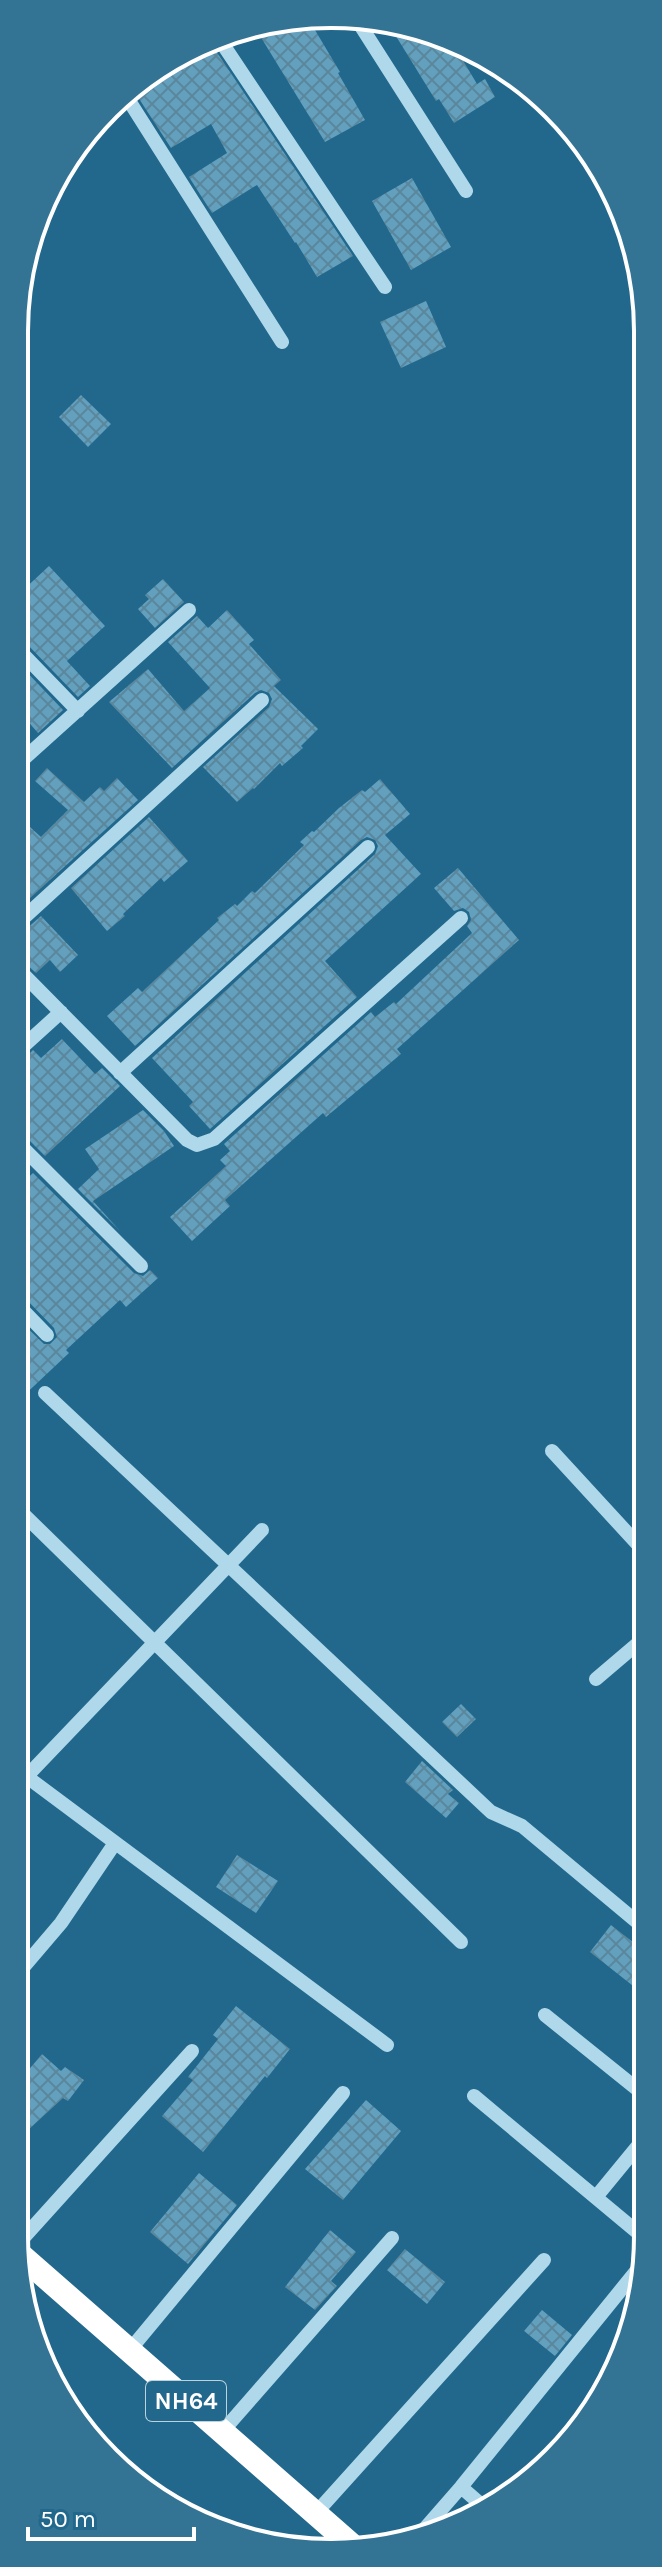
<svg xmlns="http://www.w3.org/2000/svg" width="662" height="2567" font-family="Karla,sans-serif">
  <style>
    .building { fill: url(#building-cross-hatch) }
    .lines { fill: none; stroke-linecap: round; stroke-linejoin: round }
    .minor { stroke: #afd8eb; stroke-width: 14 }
    .highway { stroke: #fff; stroke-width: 24 }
    .labels { text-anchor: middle; stroke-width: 8; stroke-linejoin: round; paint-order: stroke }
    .shield { fill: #21688c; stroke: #bcd2dc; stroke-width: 2 }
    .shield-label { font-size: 24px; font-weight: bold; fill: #fff }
    .rim { fill: none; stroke: #fff; stroke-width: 4 }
  </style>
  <defs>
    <pattern id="building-cross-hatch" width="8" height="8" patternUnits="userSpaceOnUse" patternTransform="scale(2)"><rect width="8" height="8" fill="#62a0be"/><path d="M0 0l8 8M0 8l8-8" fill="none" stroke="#5b879c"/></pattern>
  </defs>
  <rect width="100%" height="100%" fill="#21688c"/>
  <!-- building -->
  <path class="building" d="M269,20H309L340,72L338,73L365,120L325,142L254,26Z
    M386,20H392L452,42L477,84L485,79L495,97L454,123L439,99L436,101Z
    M212,45L353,256L317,277L296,242L295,243L257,185L212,213L189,177L227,153L211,124L171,148L134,91Z
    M412,178L451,247L411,270L372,201Z
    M426,301L446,347L401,368L380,322Z
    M81,395L111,424L88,447L59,417Z
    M49,566L105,626L67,661L90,686L78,697L26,643L19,640V594Z
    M163,579L184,602L155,628L138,609L149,599L145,595Z
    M227,610L254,640L249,644L281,680L274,686L318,729L301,746L303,748L282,766L280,763L254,789L253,788L237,802L203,767L269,707L272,699L269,693L261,690L255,693L172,768L109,702L148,669L184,711L210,688L168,642L197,616L208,628Z
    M19,664L63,710L38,733L19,711V707L28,699L19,689Z
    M47,768L84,802L100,787L104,791L117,778L138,800L18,909V816L41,837L68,810L35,781Z
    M380,779L410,814L385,835L421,874L325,961L357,997L210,1129L189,1106L193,1102L152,1058L375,854L378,846L375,840L367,837L361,840L135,1046L107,1016L138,988L142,992L219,920L217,918L235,904L237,906L252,891L255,893L304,845L300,842L312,831L314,832L339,808L362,790L365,792Z
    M149,817L188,861L164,882L161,878L123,914L125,916L107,931L71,888Z
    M458,868L519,940L397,1049L401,1054L326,1117L323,1113L225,1200L230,1206L192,1241L170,1217L226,1166L220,1160L230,1151L224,1144L371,1012L375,1017L394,1002L396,1004L472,933L467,926L471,920L469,912L463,908L454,911L434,888Z
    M41,916L78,955L60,972L50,960L36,973L24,962L18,959V933L25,930Z
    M62,1039L95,1074L102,1068L120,1086L45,1156L24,1135L17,1132L18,1061L24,1059L33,1050L41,1058Z
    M143,1110L164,1131L174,1146L93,1201L120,1231L78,1189L99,1169L85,1149Z
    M33,1173L134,1273L143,1276L150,1270L158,1278L126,1307L120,1300L66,1350L69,1353L17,1402V1318L44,1344H50L57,1337L54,1328L24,1297L17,1294V1188Z
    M461,1704L476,1719L457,1737L442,1722Z
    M422,1761L453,1790L448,1794L459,1803L446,1818L405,1782Z
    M237,1855L278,1881L256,1913L216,1887Z
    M611,1925L643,1950L642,1993L590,1952Z
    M236,2006L290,2049L267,2078L265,2076L203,2152L162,2116L193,2080L188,2077L218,2039L213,2035Z
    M42,2054L61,2071L65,2067L84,2080L68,2101L63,2098L14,2143V2087Z
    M366,2100L401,2131L343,2200L305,2169Z
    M199,2173L237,2205L188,2264L150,2232Z
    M330,2230L356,2252L331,2281L337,2286L315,2310L285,2287Z
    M405,2249L445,2282L427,2304L387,2270Z
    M542,2310L572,2335L555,2356L524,2331Z"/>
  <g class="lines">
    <!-- minor -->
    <path class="minor" d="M357,20L466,191
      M220,40L385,287
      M126,96L282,342
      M19,650L78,711
      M18,764L189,610
      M18,923L262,700
      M18,969L187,1140L197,1145L214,1139L461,918
      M18,1051L61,1012
      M120,1073L368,847
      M17,1142L141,1266
      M17,1304L47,1335
      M45,1393L491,1812L522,1826L643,1927
      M552,1451L643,1550
      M16,1507L461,1942
      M596,1679L643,1639
      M15,1768L387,2045
      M26,1777L262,1530
      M15,1977L61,1923L115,1843
      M545,2015L642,2093
      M474,2096L642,2236
      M596,2197L642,2141
      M16,2246L192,2051
      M129,2351L343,2093
      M222,2432L392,2238
      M461,2487L484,2507
      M315,2514L544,2260
      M413,2542L461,2487L642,2264"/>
    <!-- highway -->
    <path class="highway" d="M17,2252L355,2548"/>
  </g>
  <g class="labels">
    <!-- shield labels -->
    <rect class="shield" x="146" y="2381" width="80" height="40" rx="6"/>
    <g class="shield-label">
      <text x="186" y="2409">NH64</text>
    </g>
  </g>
  <!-- crop -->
  <path d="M0 0H662V2567H0ZM331 28H331A303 303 0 0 1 634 331V2236A303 303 0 0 1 331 2539H331A303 303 0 0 1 28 2236V331A303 303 0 0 1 331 28Z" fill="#337495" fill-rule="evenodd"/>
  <path class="rim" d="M331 28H331A303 303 0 0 1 634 331V2236A303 303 0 0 1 331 2539H331A303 303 0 0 1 28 2236V331A303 303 0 0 1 331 28Z"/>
  <!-- scale -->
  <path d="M28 2527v12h166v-12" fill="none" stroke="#ffffff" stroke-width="4"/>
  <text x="40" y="2527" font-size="24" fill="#ffffff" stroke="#21688c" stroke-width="6" paint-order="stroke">50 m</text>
</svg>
